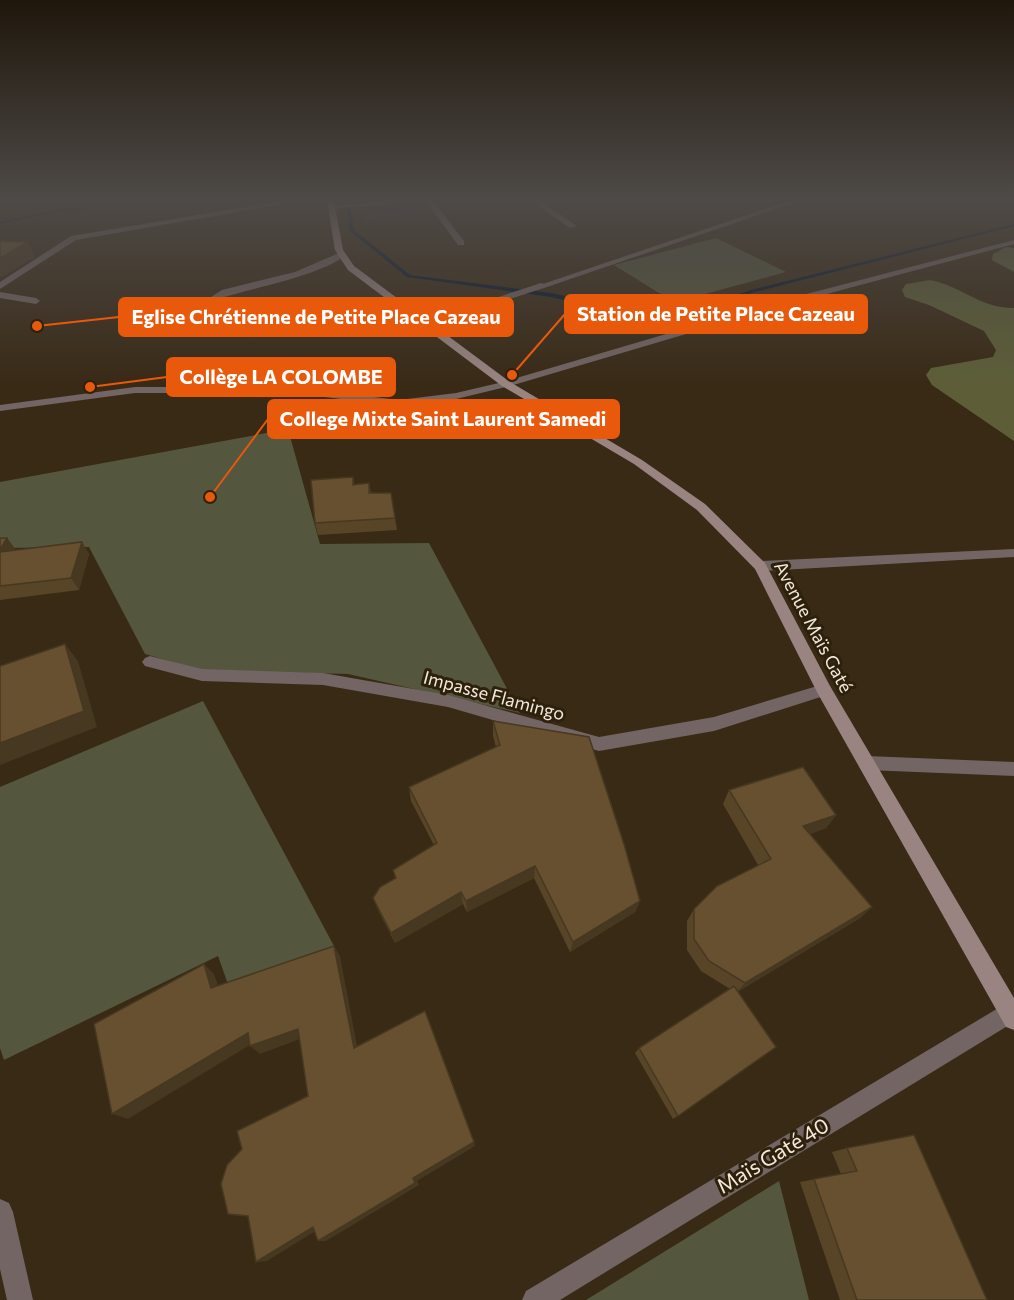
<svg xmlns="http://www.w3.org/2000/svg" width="1014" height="1300" font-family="Commissioner,sans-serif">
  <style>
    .commercial { fill: #422f34 }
    .green { fill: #54563d }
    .forest { fill: #5d5e38 }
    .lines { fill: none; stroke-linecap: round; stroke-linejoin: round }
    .stream { fill: #03152e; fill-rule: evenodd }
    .lane { fill: #726564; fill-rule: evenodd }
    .street { fill: #726564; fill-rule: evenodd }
    .secondary { fill: #998482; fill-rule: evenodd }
    .wall { fill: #584528 }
    .shaded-wall { fill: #473821 }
    .building { fill: #66502f; stroke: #473821; stroke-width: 1.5 }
    .labels { text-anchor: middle; stroke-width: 6; stroke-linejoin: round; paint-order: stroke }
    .street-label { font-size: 18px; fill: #f3e9dd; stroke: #2e210c }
    .near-street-label { font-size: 21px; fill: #f3e9dd; stroke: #2e210c }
    .leader { fill: none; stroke: #e8590c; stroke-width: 2 }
    .callout-dot { fill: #e8590c; stroke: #2e210c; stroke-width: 2 }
    .callout { fill: #e8590c; stroke: #e8590c; stroke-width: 2 }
    .callout-label { font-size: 20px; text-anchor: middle; font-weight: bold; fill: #fff }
  </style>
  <rect width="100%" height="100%" fill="#392a16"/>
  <!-- commercial -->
  <path class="commercial" d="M424,202L431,211L365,221L358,209Z"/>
  <!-- green -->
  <path class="green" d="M716,238L786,272L679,301L659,293L614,265Z
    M288,429L320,544L429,543L520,713L348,674L201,670L145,654L89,547L0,548V482Z
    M203,701L334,946L230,990L218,956L4,1060L0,1048V787Z
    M779,1181L809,1300H586Z"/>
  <!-- forest -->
  <path class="forest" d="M1006,247L1014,248V272L992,260L993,254Z
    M930,280C962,286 979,308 1014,308V441L932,385L926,375L931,368L993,357L996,350L984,331L929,305L905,297L902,290L906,284Z"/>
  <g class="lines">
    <!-- stream -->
    <path class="stream" d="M128,201H138L113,207L59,211L0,224V222L59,209L113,205Z
      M346,201H350L354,230L410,275L551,293L646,314L671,316L751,290L1014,224V226L755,292L671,320L646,318L551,297L407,277L350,231Z"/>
    <!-- lane -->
    <path class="lane" d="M426,201H433L464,241V245H458Z
      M788,201H799L544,288L537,286Z
      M0,292L36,298L40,301L36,304L0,298Z
      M150,656L202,669L323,673L448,695L599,737L714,717L824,684L830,686L832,690L830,694L714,731L599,751L448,707L323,685L202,681L145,666L142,662L145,658Z"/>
    <!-- street -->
    <path class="street" d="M281,201H300L76,240L0,289V282L71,236Z
      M381,201H421L332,209L328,207Z
      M531,201H540L577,226L570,228Z
      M1014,240V244L774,308L510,386L456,399L399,406L291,393H135L0,411V405L135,387H291L399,400L456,393L503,382L768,304Z
      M339,253L346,255C315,278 253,287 215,300L211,297L222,290L295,272Z
      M541,283L544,284V288L427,325L419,323Z
      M1014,549V557L760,571L753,566L760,561Z
      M867,756L1014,762V776L867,770L861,768L858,763L861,758Z
      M1010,1001L1014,1003V1022L560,1300H522L526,1291Z
      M0,1199L9,1203L13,1212L33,1300H7L0,1269Z"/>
    <!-- secondary -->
    <path class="secondary" d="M327,201H334L343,250L354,266L510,382L642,460L705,504L765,563L830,686L1014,998V1030L1006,1027L818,694L755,569L697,510L634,464L502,386L348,270L335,250Z"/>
  </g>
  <!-- wall -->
  <path class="wall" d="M353,477L354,484L369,483L371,493H391L397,530L318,535L315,523Z
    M0,538H7L16,550L82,542L89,554L79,590L0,600Z
    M493,721L640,901L635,912L570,952L534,878L467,912L463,904L395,943L378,910L373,898L395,878L393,870L434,845L411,801L409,787L496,747L493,736Z
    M729,790L836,815L826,828L810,834L872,907L860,918L737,992L776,1047L673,1119L635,1053L639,1048L730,989L701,971L687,950V921L694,909L758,865L723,804Z
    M847,1148L987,1300H840L800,1182L841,1174L832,1152Z"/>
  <!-- shaded-wall -->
  <path class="shaded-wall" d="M28,242L35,257L0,278V258Z
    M7,538L16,550L0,554V550Z
    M82,542L89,554L79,590L71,578Z
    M65,644L78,661L97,727L0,765V743Z
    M836,815L826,828L794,839L803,826Z
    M535,866L534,878L467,912L466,901Z
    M461,892L463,904L395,943L391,933Z
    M640,901L635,912L570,952L573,942Z
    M872,907L860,918L736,993L745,983Z
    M334,946L340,956L359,1056L354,1048Z
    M204,964L214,974L222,997L211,988Z
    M298,1029L305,1037L260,1054L250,1046Z
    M248,1033L258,1040L128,1119L112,1114Z
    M474,1142L475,1146L417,1181L419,1185L326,1241H318L413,1178Z
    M313,1227H322L267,1261L256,1262Z"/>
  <!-- building -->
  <path class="building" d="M0,241L28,242L0,258Z
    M353,477V485L369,483V493H391L395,518L315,523L311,480Z
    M0,538H7L0,550Z
    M82,542L71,578L0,586V552Z
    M65,644L84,711L0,743V666Z
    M493,721L589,737L624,844L640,901L573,942L535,866L466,901L461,892L391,933L373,898L380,887L396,878L393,870L437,843L409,787L500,745Z
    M803,767L836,815L803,826L872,907L745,983L709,961L694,939V909L717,886L771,859L729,790Z
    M334,946L354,1048L425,1011L474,1142L413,1178L415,1183L318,1241L313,1227L256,1262L248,1216L228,1214L221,1184L227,1165L242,1149L237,1131L308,1096L298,1029L250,1046L248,1033L112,1114L94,1024L204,964L211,988Z
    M734,986L776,1047L678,1116L639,1048Z
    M914,1135L987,1300H857L814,1179L857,1171L847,1148Z"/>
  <!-- sky -->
  <linearGradient id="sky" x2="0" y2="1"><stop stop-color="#1f170c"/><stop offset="0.52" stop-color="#4e4a47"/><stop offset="1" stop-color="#4e4a47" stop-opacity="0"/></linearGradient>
  <rect width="1014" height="384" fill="url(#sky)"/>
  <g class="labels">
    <!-- street labels -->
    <g class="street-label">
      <text transform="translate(813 627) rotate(62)" y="6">Avenue Maïs Gaté</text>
      <text transform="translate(494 696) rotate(15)" y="6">Impasse Flamingo</text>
    </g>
    <!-- near-street labels -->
    <g class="near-street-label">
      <text transform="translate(773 1156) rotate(-31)" y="7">Maïs Gaté 40</text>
    </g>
  </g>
  <!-- callouts -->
  <path class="leader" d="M512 375L565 314M37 326L119 317M90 387L167 377M210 497L268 419"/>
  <g class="callout-dot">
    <circle cx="512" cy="375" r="6"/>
    <circle cx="37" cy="326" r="6"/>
    <circle cx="90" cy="387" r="6"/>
    <circle cx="210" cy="497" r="6"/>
  </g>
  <g class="callout">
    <rect x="565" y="295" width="302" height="38" rx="6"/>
    <rect x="119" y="298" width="394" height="38" rx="6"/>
    <rect x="167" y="358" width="228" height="38" rx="6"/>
    <rect x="268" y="400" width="351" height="38" rx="6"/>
  </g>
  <g class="callout-label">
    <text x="716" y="321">Station de Petite Place Cazeau</text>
    <text x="316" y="324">Eglise Chrétienne de Petite Place Cazeau</text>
    <text x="281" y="384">Collège LA COLOMBE</text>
    <text x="443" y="426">College Mixte Saint Laurent Samedi</text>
  </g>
</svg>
